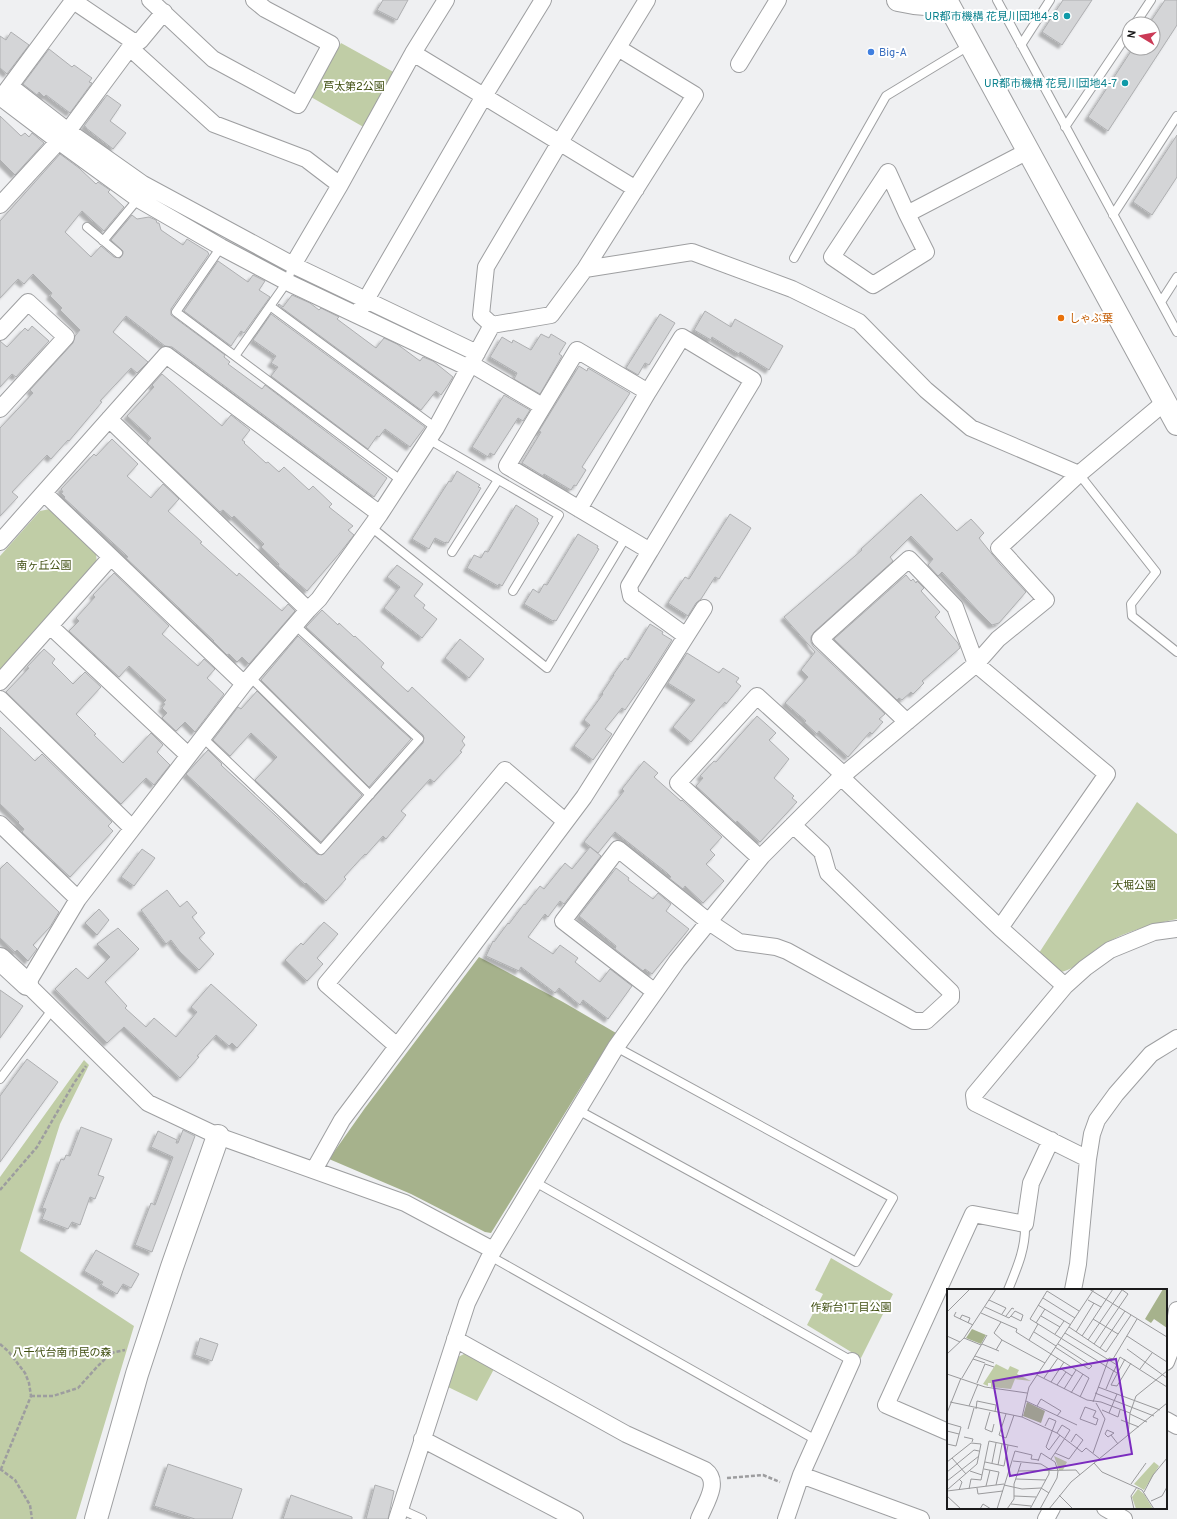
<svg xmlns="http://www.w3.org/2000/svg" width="1177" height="1519" font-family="Overpass,'Noto Sans JP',sans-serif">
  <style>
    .green { fill: #c0cda6 }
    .forest { fill: #a6b28c }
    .building { fill: #d4d5d7; stroke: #aeafb1; filter: url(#shadow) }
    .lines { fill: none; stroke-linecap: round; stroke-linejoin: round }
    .lane-casing { stroke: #9e9fa1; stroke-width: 10 }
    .street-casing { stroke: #9e9fa1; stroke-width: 18 }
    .secondary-casing { stroke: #9e9fa1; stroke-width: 24 }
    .path { stroke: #9d9d9f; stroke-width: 2.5; stroke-dasharray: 4 2; stroke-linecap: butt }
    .lane { stroke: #fff; stroke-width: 8 }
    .street { stroke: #fff; stroke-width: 16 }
    .secondary { stroke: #fff; stroke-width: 22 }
    .culture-dot { fill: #0f9aa8; stroke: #fff; stroke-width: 1.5 }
    .shop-dot { fill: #3f7fe0; stroke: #fff; stroke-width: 1.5 }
    .food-dot { fill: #e8710a; stroke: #fff; stroke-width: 1.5 }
    .labels { text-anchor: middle; stroke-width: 4; stroke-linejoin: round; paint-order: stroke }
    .culture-label { font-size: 11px; fill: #0d838f; stroke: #fff; text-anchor: end }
    .shop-label { font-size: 11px; fill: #366cbe; stroke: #fff; text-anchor: start }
    .park-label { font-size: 11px; fill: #415013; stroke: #fff }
    .food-label { font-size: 11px; fill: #c56008; stroke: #fff; text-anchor: start }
    .inset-road { fill: none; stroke: #9a9a9c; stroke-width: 1 }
    .view { fill: #7b2cbf; fill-opacity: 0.15; stroke: #7b2cbf; stroke-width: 2 }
    .inset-edge { fill: none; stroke: #1a1a1b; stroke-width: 2 }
  </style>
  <defs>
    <filter id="shadow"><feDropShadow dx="-3.5" dy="3.5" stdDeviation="1" flood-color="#0004"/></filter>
  </defs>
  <rect width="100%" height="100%" fill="#eff0f2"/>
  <!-- green -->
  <path class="green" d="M341,43L397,74L367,129L311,97Z
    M50,509L96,554L97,563L0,671V556L40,511Z
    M1137,802L1177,834V919C1152,924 1127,931 1104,944C1090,952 1077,969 1061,972L1039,953Z
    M84,1060L89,1065L60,1124L20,1251L134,1326L76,1519H0V1177Z
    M831,1258L893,1294L861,1358L807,1325L823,1294L815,1290Z
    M466,1353L494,1369L477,1401L448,1387L456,1358Z"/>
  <!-- forest -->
  <path class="forest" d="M479,957L563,1002L616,1033L581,1087L491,1233L485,1232L411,1194L329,1159L365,1108Z"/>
  <!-- building -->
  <path class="building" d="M383,0H408L397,20L377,10Z
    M1063,0H1092L1062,45L1042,32Z
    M1165,0H1177V25L1108,131L1088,117L1133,48H1153V24H1149Z
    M11,32L29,45L7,74L0,68V36L6,40Z
    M49,49L72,67L74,65L92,78L89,82L92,83L70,113L46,95L44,97L39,92L37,95L23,84Z
    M107,95L121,105L110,121L126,133L113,149L86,128V127L84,126Z
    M0,116L21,136L25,133L29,137L32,133L44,143L15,175L0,160Z
    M1177,135V177L1152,215L1133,202Z
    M60,154L79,168L96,184L98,182L110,190L108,192L124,207L104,231L82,211L65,232L91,257L101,246L114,257L120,258L123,254V251L111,240L132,215L137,219L149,217L156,220L157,223H159L161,230L183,245L187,239L208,252V253L209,254L171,309V315L225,355L224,357L230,362L228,364L262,389L265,385L387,478L374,497L172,347L165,346L126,316L113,332L148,362L137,373L131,368L100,401L102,402L69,441L68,440L51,459L47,455L12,492L18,497L0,516V428L33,393L30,390L73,343L75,336L80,330L60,310L62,308L50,296L52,293L33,274L24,284L18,279L0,298V221Z
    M218,261L248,282L253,275L265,281L259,290L270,297L244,333L241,331L231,346L184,311Z
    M292,295L310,303L319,310L321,308L339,317L337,319L376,348L384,338L397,344L420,361L423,357L433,361L453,377L448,385L441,395L436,391L421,410L278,305L279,304L283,307Z
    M705,311L731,327L735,319L783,346L769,370L740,352L739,354L712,337L711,340L694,330Z
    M271,314L425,427L410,447L385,429L379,437L377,436L368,449L271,376L278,367L271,363L276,356L253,340Z
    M660,314L675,323L649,365L645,363L638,375L626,368Z
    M32,326L49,341L16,377L12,374L0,387V341L7,347L25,328L28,331Z
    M541,334L549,338L551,334L566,343L559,354L562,356L540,394L514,379L517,373L490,357L502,337L512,343L513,340L531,350Z
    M579,366L587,371L588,368L630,393L600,439L582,467L586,470L576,486L574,485L571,490L544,474L543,476L522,463L541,432L539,431Z
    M162,374L222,426L231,415L250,430L242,440L245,442L244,443L266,463L268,462L279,472L284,467L309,490L313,486L332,504L329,507L353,526L348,530L354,535L339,554L307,591L278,566L279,564L261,547L264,544L234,516L232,518L223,510L220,512L147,443L151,438L127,416L154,387L152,385Z
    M504,395L530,410L523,421L518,418L494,455L490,453L488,457L472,447Z
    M112,439L138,464L127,476L151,498L163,484L179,499L168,511L202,542L200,543L237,576L239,573L282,611L288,604L295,611L249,664L242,657L237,662L229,654L227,655L213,641H214L126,558L128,557L125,554L64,498L65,497L61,493L63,492L61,489L94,454L96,456Z
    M457,471L480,485L478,487L481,488L448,543L446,542L445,543L435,538L429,549L412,539L449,481L451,482Z
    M921,494L957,531L971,519L984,533L979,538L1000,564L1026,592L999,623L992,625L978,611L942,572L938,576L928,565L933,559L911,536L890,557L893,561L814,632L811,637V642L813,646L885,714L879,719L883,722L872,734L870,732L848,757L819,731L817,734L804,722L806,721L785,703L808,677L801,670L815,652L784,617L862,550L861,549Z
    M516,505L538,519L537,521L539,523L502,586L499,584L498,586L467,568L474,555L481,558L485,551L488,552Z
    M730,514L751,528L719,579L715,577L701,599L696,603L688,616L668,603L685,577L689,579Z
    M578,534L598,546L597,548L599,549L556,621L554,620L553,621L524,604L533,589L539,593L544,584L547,585Z
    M397,565L423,584L414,596L425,605L423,608L437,619L422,638L384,608L400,587L387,577Z
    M114,573L169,626L162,634L198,666L204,659L215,669L207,678L224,694L195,732L185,722L176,731L162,718L167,713L162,708L165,704L163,703L166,700L129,666L119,677L69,631L79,621L76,618L95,597L93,595Z
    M906,575L911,581L913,579L916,583L917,581L924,588L921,591L940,612L935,617L958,643L960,648L922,681L924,683L913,694L911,692L902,700L899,698L897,700L834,639Z
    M322,610L338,625L339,623L354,637L355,636L384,663L381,667L408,692L412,687L443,716L465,737L462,741L465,745L460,751L462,752L434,782L430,779L401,811L406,815L386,839L383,836L366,855L365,854L344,877L346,879L326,901L306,883L305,884L186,774L208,750L222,764L221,765L317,854L322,855L423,743L424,738L423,735L306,627Z
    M650,624L663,632L662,634L672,640L651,673L625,710L622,708L605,729L612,734L593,760L574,746L590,725L584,720L603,694L602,693L614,675H613L625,658L628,660Z
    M298,636L411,739L369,787L261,680Z
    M460,639L484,659L469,678L445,658Z
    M44,649L55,659L52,663L73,684L85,672L101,687L76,714L96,734L94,735L123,763L151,733L163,745L157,752L170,765L154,785L146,778L121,804L6,692L29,668L27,667Z
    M687,653L719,673L723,668L739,678L736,682L741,686L726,704L725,702L691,742L673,727L695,700L668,683Z
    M257,691L362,795L321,842L255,780L277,757L251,733L230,756L213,740L238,707L241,709Z
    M757,716L776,733L769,740L789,759L774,778L794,796L792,798L797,802L760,842L737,821L736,823L696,786L703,778L700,776L714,761L716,762Z
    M0,727L35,761L42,754L112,822L108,826L113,831L70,877L22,832L24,829L18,823L19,822L0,804Z
    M644,761L658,773L654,777L681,801L682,800L722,837L710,850L715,855L706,864L724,881L703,903L685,886L683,889L669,878L671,877L667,873L615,832L598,853L584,842L624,791L622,789Z
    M590,847L601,856L564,904L560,901L548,917L545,914L528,937L553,954L560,945L578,958L575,962L600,982L610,969L632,986L608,1019L583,1000L580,1005L559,988L555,993L521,967L519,971L486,956L493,941L494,942L508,923L509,924L524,904L525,905L540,886L544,889L565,863L572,869Z
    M142,849L155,858L134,886L121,877Z
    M7,862L59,912L50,927L33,945L37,949L28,961L17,950L15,952L0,938V869Z
    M616,868L629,878L628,880L653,899L658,893L671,904L666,911L689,929L652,974L645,969L643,971L615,949L616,946L579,916Z
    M167,890L180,907L187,901L197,913L192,917L205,933L199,938L214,954L199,970L180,952L171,940L166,944L141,910Z
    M99,909L109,920L97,935L85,923Z
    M324,922L338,934L317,958L323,964L307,981L285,960L301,943L303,945Z
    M118,928L139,949L105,982L127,1006L125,1008L146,1027L154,1018L176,1037L197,1012L191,1007L211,984L257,1025L237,1048L232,1043L229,1046L216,1035L197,1056L199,1057L180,1078L124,1027L107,1043L55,989L76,968L88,979L110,957L97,944Z
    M0,990L23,1006L0,1038Z
    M27,1059L58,1082L0,1162V1096Z
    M81,1127L112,1139L98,1175L104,1177L95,1199L90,1197L80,1225L72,1222L68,1229L42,1219L46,1209L42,1208L61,1159L64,1160L66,1155L70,1156Z
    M183,1130L195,1136L152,1252L135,1245L151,1203L155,1205L173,1157L151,1147L158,1131L177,1140L176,1143H178Z
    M96,1250L139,1274L131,1288L123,1284L117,1294L101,1285L103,1282L84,1271Z
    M200,1338L218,1344L212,1361L195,1355Z
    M168,1464L242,1489L232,1519H195L154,1506Z
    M375,1485L394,1491L388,1519H366Z
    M291,1495L352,1517V1519H283Z"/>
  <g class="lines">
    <defs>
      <path id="lane" d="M997,0L1177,332
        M1135,24L1151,0
        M1021,45L1050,0
        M1065,127L1129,32
        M1113,215L1177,116
        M87,227L118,253
        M103,241L138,199
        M221,247L176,312L402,481
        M794,258L886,96L970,45
        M1161,302L1177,277
        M270,306L436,428
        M235,356L287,282L293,265
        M428,439L559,515L513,591
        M1079,474L1156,572L1131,604L1132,616L1177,652
        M371,527L547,668L626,537
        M452,552L498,480
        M250,677L370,795
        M203,738L321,850L419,739L295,625
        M0,1079L52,1010
        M578,1110L856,1262L893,1198L616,1047
        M535,1182L852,1361
        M490,1256L816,1440
        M1008,1290C1017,1268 1026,1248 1025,1224
        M400,1509L422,1519"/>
      <path id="street" d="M72,0L134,42
        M150,0L213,59L298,105L331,44L265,9L254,0
        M130,48L214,124L306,159L340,185
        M413,53L636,189
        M739,64L778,0
        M10,86L68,131L143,184L293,265L477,353
        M4,94L73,1
        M0,97L58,141L138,199L221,247L287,282L469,368
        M0,205L68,131L134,42L140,41L164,12
        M907,214L926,252L873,285L832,257L888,172L907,214L1028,151
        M293,265L340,185L413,53L446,0
        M585,269L695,95L618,48
        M360,310L484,96L543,0
        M492,325L551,315L585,269L692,252L792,289L859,322L926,390L971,428L1079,474
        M0,332L28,302L66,337L0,409
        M682,337L753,380L650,551L507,466L577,350L648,392Z
        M471,364L542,406
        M109,419L308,610
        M44,493L244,684
        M579,509L648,392
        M0,542L166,355L380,514
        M650,551L629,586L631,596L686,636
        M50,626L188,755
        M0,682L111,557
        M0,699L132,828
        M907,722L820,639L909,559L955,607L976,664L1107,774L1000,928
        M841,777L1000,928L1065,986
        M0,824L78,899
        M760,858L678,783L757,696L844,775
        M655,992L563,921L618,849L709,922L739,942L776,947L787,951L914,1021H926L951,998V992L828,873L822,852L793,825
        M397,1046L326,984L505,770L565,821
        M1088,1159L975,1103L974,1095L1065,986L1085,968L1110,950L1154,932L1177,929
        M314,1170L342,1120L584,797L704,608
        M493,1250L405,1203L218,1136L148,1103L27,984L78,899L244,684L308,610L319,599L380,514L436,428L492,325L481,315L486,267L560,142L647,0
        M1073,1290L1078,1264L1088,1159L1092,1134L1097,1120L1116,1094L1151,1054L1177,1038
        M455,1339L626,1434L705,1470C721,1482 705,1504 699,1519
        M1166,1362L1171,1349L1177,1310
        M1166,1420L1177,1426
        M948,1432L886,1405L973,1214L1025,1224L1031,1183L1051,1140
        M422,1439L575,1519
        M801,1475L921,1519
        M1105,1508L1124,1519
        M397,1519L467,1303L490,1256L616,1047L677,961L762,856L841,777L976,664L998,639L1046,600L999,548L1079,474L1165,402
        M786,1519L801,1475L852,1361
        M1046,1519L1052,1508"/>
      <path id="secondary" d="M898,0L914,3L949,6
        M946,0L1177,424
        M0,959L27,984
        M96,1519L137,1374L172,1267L218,1136"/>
    </defs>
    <!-- lane casing -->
    <use href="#lane" class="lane-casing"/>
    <!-- street casing -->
    <use href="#street" class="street-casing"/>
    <!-- secondary casing -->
    <use href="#secondary" class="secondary-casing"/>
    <!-- path -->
    <path class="path" d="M0,1190L37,1147L74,1083L86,1066
      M0,1344L9,1352L25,1373L29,1383L31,1396L1,1469
      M31,1396H53L78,1388L96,1368L111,1353L125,1350
      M0,1469L15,1480L30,1505L32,1519
      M727,1478L763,1475L780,1482"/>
    <!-- lane -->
    <use href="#lane" class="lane"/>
    <!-- street -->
    <use href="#street" class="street"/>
    <!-- secondary -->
    <use href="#secondary" class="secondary"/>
  </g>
  <!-- markers -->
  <g class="culture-dot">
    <circle cx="1067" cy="16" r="4"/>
    <circle cx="1125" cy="83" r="4"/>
  </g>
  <circle class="shop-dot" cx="871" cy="52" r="4"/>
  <circle class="food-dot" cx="1061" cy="318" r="4"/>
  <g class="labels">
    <!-- culture labels -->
    <g class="culture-label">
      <text x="1059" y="20">UR都市機構 花見川団地4-8</text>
      <text x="1117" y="87">UR都市機構 花見川団地4-7</text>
    </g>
    <!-- shop labels -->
    <g class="shop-label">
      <text x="879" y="56">Big-A</text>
    </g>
    <!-- park labels -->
    <g class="park-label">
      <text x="354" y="90">芦太第2公園</text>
      <text x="44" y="569">南ヶ丘公園</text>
      <text x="1134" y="889">大堀公園</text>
      <text x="851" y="1311">作新台1丁目公園</text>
      <text x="62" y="1356">八千代台南市民の森</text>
    </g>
    <!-- food labels -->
    <g class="food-label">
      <text x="1069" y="322">しゃぶ葉</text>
    </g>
  </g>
  <!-- overview -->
  <g transform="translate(947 1289)">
    <rect width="220" height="220" fill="#eff0f2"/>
    <path d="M49,75L61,81L63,77L72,81L70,85L84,92L68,90L64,100L44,98V94H41V97L36,95ZM107,167L120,173L116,181H112ZM207,173L212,177L197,201L187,195ZM191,200L197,205L206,220H189L185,208Z" fill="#c0cda6"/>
    <path d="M216,0H220V39L207,30L204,34L198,30ZM25,40L39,46L34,55L19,49ZM80,113L98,122L94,134L76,127Z" fill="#a6b28c"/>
    <path class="inset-road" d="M142,0L220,48M96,9L128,29M42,11L59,19L55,25M141,11L154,18M91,16L124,36M38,18L62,29L64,27L68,22L76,26L74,32L64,27M132,22L100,2L83,30L170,84M0,23L23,0M9,23L7,27L26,36M34,24L70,40L69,43L142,89L133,108M59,27L65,19L67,20M94,27L113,38M13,30L15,26L23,29L21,34M146,30L171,45M54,33L47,44L55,51M89,34L98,20M122,38L159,63L184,26M87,43L109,57M129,43L147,14M118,44L170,76M108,45L117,32M0,47L13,53M135,47L166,0M180,47L220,73M17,49L34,56M82,51L91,35M141,51L175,1M35,55L52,62M147,55L181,5L174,0M108,58L142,80L145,77L111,55M153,59L178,22M180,60L220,89M49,61L55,51L98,74M0,65L17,49L49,0M28,67L47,74M26,70L38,74M178,70L164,96L170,97L184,74M113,79L125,87M193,80L205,64M167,82L173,68L220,98M0,85L38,98L80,104M90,86L140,111L154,113L183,124M15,89L40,46M97,89L111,69M104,93L117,73M30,94L38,75L47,78M110,96L119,83M151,98L213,121M117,100L129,81M159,100L167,81M124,104L136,85M148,104L207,127M79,112L130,136M3,113L75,128L110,144L135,163L139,159L153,170M146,113L162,69L166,70L190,30M22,117L31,95M90,117L94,110L114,122L110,127M138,118L149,122L146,128L151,130L149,136L133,130ZM29,120L30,112L49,116L48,123M155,121L171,128L173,121M43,123L38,140L45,143L47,135M0,124L14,89M162,124L170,105M59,125L52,146L59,149L67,126M183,125L200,133M75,128L82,98L147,0M174,131L192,138M0,134L14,138L9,157L0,155M98,137L102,129L109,132L99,158L102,161L113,146M21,140L27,119M0,142L12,145M110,144L115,136L123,141L118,149M164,146L161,148L158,145L160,141L167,144L164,146L171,155M181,146L183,124L189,107L220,82M17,148L26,150L25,153M108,164L122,170L136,151L129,145L124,153M146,164L158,130L149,114M5,169L19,185M104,170L118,149M66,172L94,175L102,180V185L83,220M91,172L94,164L108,173L111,182L110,189L93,220M0,173L24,154L34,155L30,175L0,201M38,173L57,177L61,156M45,174L49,154M147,174L155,183L195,201L207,220M51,176L55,155M37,180L52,183L49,196M23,182L35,186M71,182L129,181L133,186M0,183L27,161L32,162M69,190L99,191M0,192L32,167M184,195L199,174M57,196L75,200L94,199L102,204M39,197L43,181M30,199L31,205L56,202M22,200L24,190L34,191L42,152L71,158M12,201L15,193L12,190M0,202L57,195M197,203L206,186L220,169M112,206L126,220M0,207L14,220M67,207L89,208M204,212L215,207L220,198M64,215L84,217M33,220L36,215L44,220M50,220L68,162L85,166L84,170L92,171M60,220L67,210V195L74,174M102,220L124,193L220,114M187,220L184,207L190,198"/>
    <path class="view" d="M169,70L185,165L63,187L46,92Z"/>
    <rect width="220" height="220" class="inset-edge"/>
  </g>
  <!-- north arrow -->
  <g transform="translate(1141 36) rotate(280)"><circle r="19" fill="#ffffff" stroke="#a3a3a4"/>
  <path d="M0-3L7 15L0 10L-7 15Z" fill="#cb3a56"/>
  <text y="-6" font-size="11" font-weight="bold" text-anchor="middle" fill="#1a1a1b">N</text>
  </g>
</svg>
